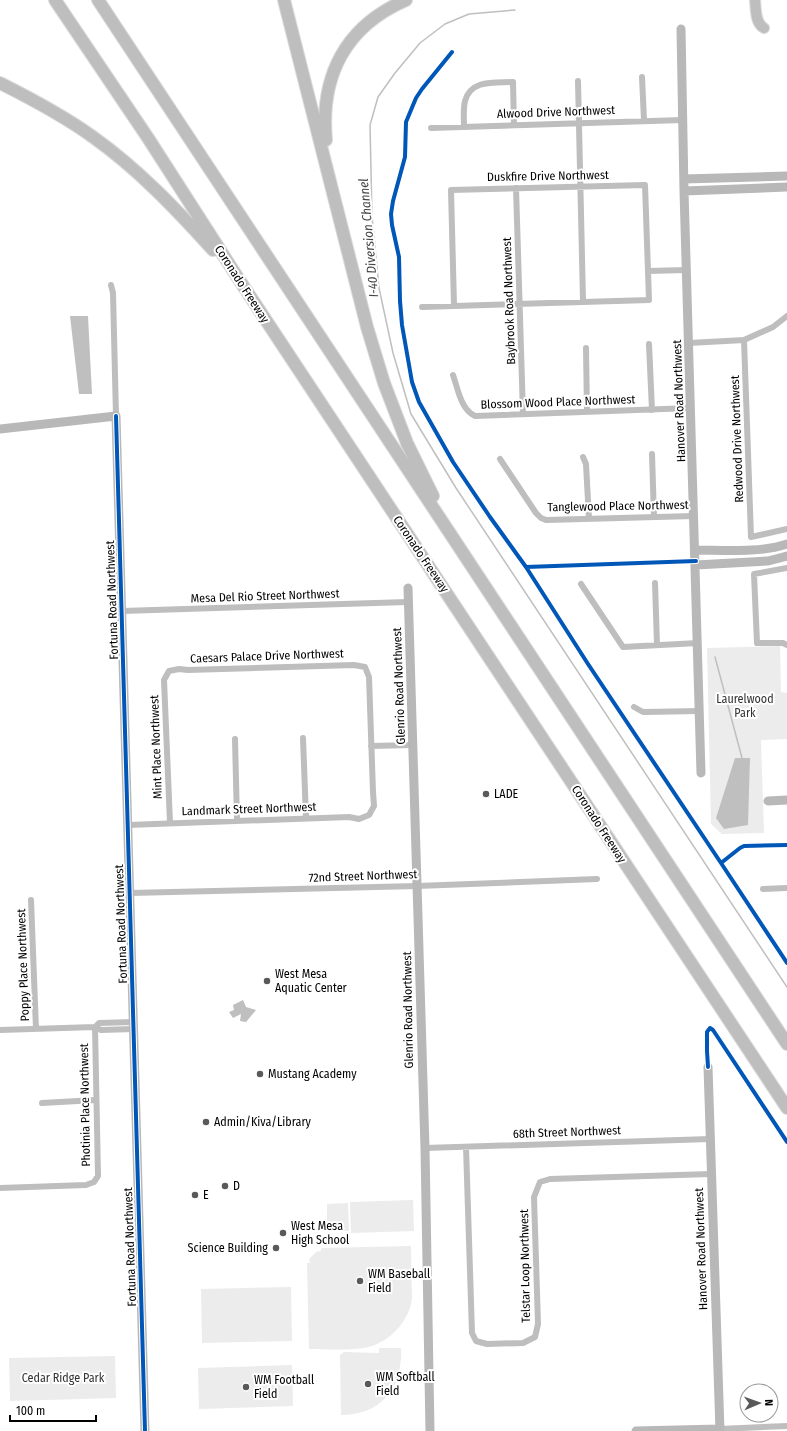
<svg xmlns="http://www.w3.org/2000/svg" width="787" height="1431" font-family="'Fira Sans Condensed',sans-serif">
  <style>
    .green { fill: #ececec }
    .water { fill: #bfbfbf }
    .lines { fill: none; stroke-linecap: round; stroke-linejoin: round }
    .stream { stroke: #bfbfbf; stroke-width: 1.5 }
    .primary-casing { stroke: #dbdbdb; stroke-width: 12 }
    .highway-casing { stroke: #dbdbdb; stroke-width: 14 }
    .street { stroke: #bebebe; stroke-width: 6 }
    .secondary { stroke: #b8b8b8; stroke-width: 9 }
    .primary { stroke: #bebebe; stroke-width: 10 }
    .highway { stroke: #bebebe; stroke-width: 12 }
    .cycleway-casing { stroke: #fff; stroke-width: 6 }
    .cycleway { stroke: #0057b8; stroke-width: 4 }
    .poi-dot { fill: #595959; stroke: #fff; stroke-width: 1.5 }
    .labels { text-anchor: middle; stroke-width: 4; stroke-linejoin: round; paint-order: stroke }
    .street-label { font-size: 12px; fill: #000; stroke: #fff }
    .park-label { font-size: 12px; fill: #333; stroke: #fff }
    .poi-label { font-size: 12px; fill: #000; stroke: #fff; text-anchor: start }
    .water-label { font-size: 13px; font-style: italic; fill: #444; stroke: #fff }
  </style>
  <rect width="100%" height="100%" fill="#fff"/>
  <!-- green -->
  <path class="green" d="M780,646L781,692L787,693V739L761,740L764,833L722,834L711,824L707,648Z
    M413,1200L414,1231L351,1233L350,1202Z
    M348,1203L349,1231H327V1204Z
    M411,1246L412,1299C409,1321 390,1342 368,1347C353,1351 326,1349 309,1349L307,1263H310L309,1259L316,1252L321,1251V1248Z
    M291,1287L292,1341L202,1343L201,1289Z
    M379,1348H401C403,1387 382,1415 341,1415L340,1355L344,1352L379,1353Z
    M115,1356L116,1398L10,1401L9,1358Z
    M292,1365L293,1406L199,1409L198,1368Z"/>
  <!-- water -->
  <path class="water" d="M70,316H88L92,394H79Z
    M735,758H750L748,825L724,829L716,818Z
    M243,1000L246,1007L256,1010L246,1022L240,1021L241,1014L233,1018L229,1012L234,1010L233,1005Z"/>
  <g class="lines">
    <!-- stream -->
    <path class="stream" d="M515,10L469,14L445,24L420,43L395,73L378,97L370,125L372,216L379,288L393,353L411,414L456,488L787,987
      M715,657L742,758"/>
    <defs>
      <path id="primary" d="M755,0C756,9 755,23 764,28"/>
      <path id="highway" d="M55,0L148,138L238,278L787,1108
        M98,0L787,1044
        M284,0L367,327L384,383L407,443L433,496
        M0,83C32,99 64,116 93,137C138,169 176,209 213,250
        M326,140C320,75 346,26 406,0"/>
    </defs>
    <!-- primary casing -->
    <use href="#primary" class="primary-casing"/>
    <!-- highway casing -->
    <use href="#highway" class="highway-casing"/>
    <!-- street -->
    <path class="street" d="M642,77L644,120
      M578,81L583,301
      M464,127C464,119 463,109 465,101C471,79 495,83 513,82L514,125
      M431,128L683,120
      M516,188L523,414
      M648,271L687,270
      M111,285L113,293L116,416
      M422,307L649,300L645,185L451,190L454,305
      M744,340L751,537L787,529
      M689,343L744,340L773,327L787,316
      M649,344L652,410
      M586,348L587,412
      M453,375C458,389 461,410 475,416L691,408
      M652,454L654,517
      M583,457L586,464L589,519
      M500,459L536,513L541,518L546,520L694,516
      M787,568L754,574L757,643H783L787,645
      M655,583L657,645
      M581,584L623,647L698,643
      M122,611L408,602
      M634,707L643,712L700,711
      M303,738L306,818
      M235,739L237,821
      M371,746L412,745
      M128,825L349,817L359,819L369,815L374,806L373,792L369,677L365,667L354,665L188,670L179,669L169,671L164,680L170,823
      M763,889L787,888
      M130,893L417,886L597,879
      M31,900L36,1029
      M95,1027L99,1023L134,1022
      M0,1030L95,1027L101,1030L134,1029
      M42,1103L96,1100
      M466,1147L472,1333L476,1341L487,1344L523,1343L535,1337L538,1324L534,1197L540,1182L550,1179L711,1174
      M425,1148L710,1139
      M0,1188L86,1185L94,1182L98,1176L95,1027
      M719,1429L787,1426"/>
    <!-- secondary -->
    <path class="secondary" d="M681,29L684,191L701,773
      M684,179L787,176
      M684,191L787,187
      M0,429L116,416L145,1431
      M696,550C723,550 761,553 787,544
      M696,565L768,561L787,556
      M408,588L425,1148L430,1431
      M768,801L787,800
      M708,1067L720,1431
      M636,1431L719,1429"/>
    <!-- primary -->
    <use href="#primary" class="primary"/>
    <!-- highway -->
    <use href="#highway" class="highway"/>
    <defs>
      <path id="cycleway" d="M452,52L422,89L416,98L406,122L405,157L393,201L391,214L392,225L399,257L400,301L402,325L412,382L419,402L453,462L490,517L526,567
        M116,416L145,1431
        M696,561L526,567L588,664L721,863
        M787,845L744,846L740,848L721,863L787,963
        M708,1067L707,1051V1032L710,1028L713,1030L787,1142"/>
    </defs>
    <!-- cycleway casing -->
    <use href="#cycleway" class="cycleway-casing"/>
    <!-- cycleway -->
    <use href="#cycleway" class="cycleway"/>
  </g>
  <!-- markers -->
  <g class="poi-dot">
    <circle cx="486" cy="794" r="4"/>
    <circle cx="267" cy="981" r="4"/>
    <circle cx="260" cy="1074" r="4"/>
    <circle cx="206" cy="1122" r="4"/>
    <circle cx="225" cy="1186" r="4"/>
    <circle cx="195" cy="1195" r="4"/>
    <circle cx="283" cy="1233" r="4"/>
    <circle cx="276" cy="1248" r="4"/>
    <circle cx="360" cy="1281" r="4"/>
    <circle cx="368" cy="1384" r="4"/>
    <circle cx="246" cy="1387" r="4"/>
  </g>
  <g class="labels">
    <!-- street labels -->
    <g class="street-label">
      <text transform="translate(556 112) rotate(-2)" y="4">Alwood Drive Northwest</text>
      <text transform="translate(548 176) rotate(-1)" y="4">Duskfire Drive Northwest</text>
      <text transform="translate(242 284) rotate(57)" y="4">Coronado Freeway</text>
      <text transform="translate(509 301) rotate(-92)" y="4">Baybrook Road Northwest</text>
      <text transform="translate(679 401) rotate(-92)" y="4">Hanover Road Northwest</text>
      <text transform="translate(558 402) rotate(-2)" y="4">Blossom Wood Place Northwest</text>
      <text transform="translate(737 439) rotate(-92)" y="4">Redwood Drive Northwest</text>
      <text transform="translate(618 506) rotate(-1)" y="4">Tanglewood Place Northwest</text>
      <text transform="translate(421 554) rotate(56)" y="4">Coronado Freeway</text>
      <text transform="translate(265 596) rotate(-2)" y="4">Mesa Del Rio Street Northwest</text>
      <text transform="translate(112 600) rotate(-92)" y="4">Fortuna Road Northwest</text>
      <text transform="translate(267 656) rotate(-2)" y="4">Caesars Palace Drive Northwest</text>
      <text transform="translate(399 686) rotate(-92)" y="4">Glenrio Road Northwest</text>
      <text transform="translate(156 747) rotate(-92)" y="4">Mint Place Northwest</text>
      <text transform="translate(249 809) rotate(-2)" y="4">Landmark Street Northwest</text>
      <text transform="translate(599 824) rotate(57)" y="4">Coronado Freeway</text>
      <text transform="translate(363 876) rotate(-2)" y="4">72nd Street Northwest</text>
      <text transform="translate(121 924) rotate(-92)" y="4">Fortuna Road Northwest</text>
      <text transform="translate(23 965) rotate(-92)" y="4">Poppy Place Northwest</text>
      <text transform="translate(408 1010) rotate(-91)" y="4">Glenrio Road Northwest</text>
      <text transform="translate(85 1105) rotate(-91)" y="4">Photinia Place Northwest</text>
      <text transform="translate(567 1132) rotate(-2)" y="4">68th Street Northwest</text>
      <text transform="translate(130 1247) rotate(-92)" y="4">Fortuna Road Northwest</text>
      <text transform="translate(701 1249) rotate(-92)" y="4">Hanover Road Northwest</text>
      <text transform="translate(525 1266) rotate(-91)" y="4">Telstar Loop Northwest</text>
    </g>
    <!-- park labels -->
    <g class="park-label">
      <text x="745" y="703">Laurelwood<tspan x="745" dy="14">Park</tspan></text>
      <text x="63" y="1382">Cedar Ridge Park</text>
    </g>
    <!-- poi labels -->
    <g class="poi-label">
      <text x="494" y="798">LADE</text>
      <text x="275" y="978">West Mesa<tspan x="275" dy="14">Aquatic Center</tspan></text>
      <text x="268" y="1078">Mustang Academy</text>
      <text x="214" y="1126">Admin/Kiva/Library</text>
      <text x="233" y="1190">D</text>
      <text x="203" y="1199">E</text>
      <text x="291" y="1230">West Mesa<tspan x="291" dy="14">High School</tspan></text>
      <text x="268" y="1252" text-anchor="end">Science Building</text>
      <text x="368" y="1278">WM Baseball<tspan x="368" dy="14">Field</tspan></text>
      <text x="376" y="1381">WM Softball<tspan x="376" dy="14">Field</tspan></text>
      <text x="254" y="1384">WM Football<tspan x="254" dy="14">Field</tspan></text>
    </g>
    <!-- water labels -->
    <g class="water-label">
      <text transform="translate(368 238) rotate(-95)" y="5">I-40 Diversion Channel</text>
    </g>
  </g>
  <!-- north arrow -->
  <g transform="translate(759 1403) rotate(88)"><circle r="19" fill="#ffffff" stroke="#999999"/>
  <path d="M0-3L7 15L0 10L-7 15Z" fill="#595959"/>
  <text y="-6" font-size="11" font-weight="bold" text-anchor="middle" fill="#000000">N</text>
  </g>
  <!-- scale -->
  <path d="M10 1415v6h86v-6" fill="none" stroke="#000000" stroke-width="2"/>
  <text x="16" y="1415" font-size="12" fill="#000000" stroke="#ffffff" stroke-width="3" paint-order="stroke">100 m</text>
</svg>
